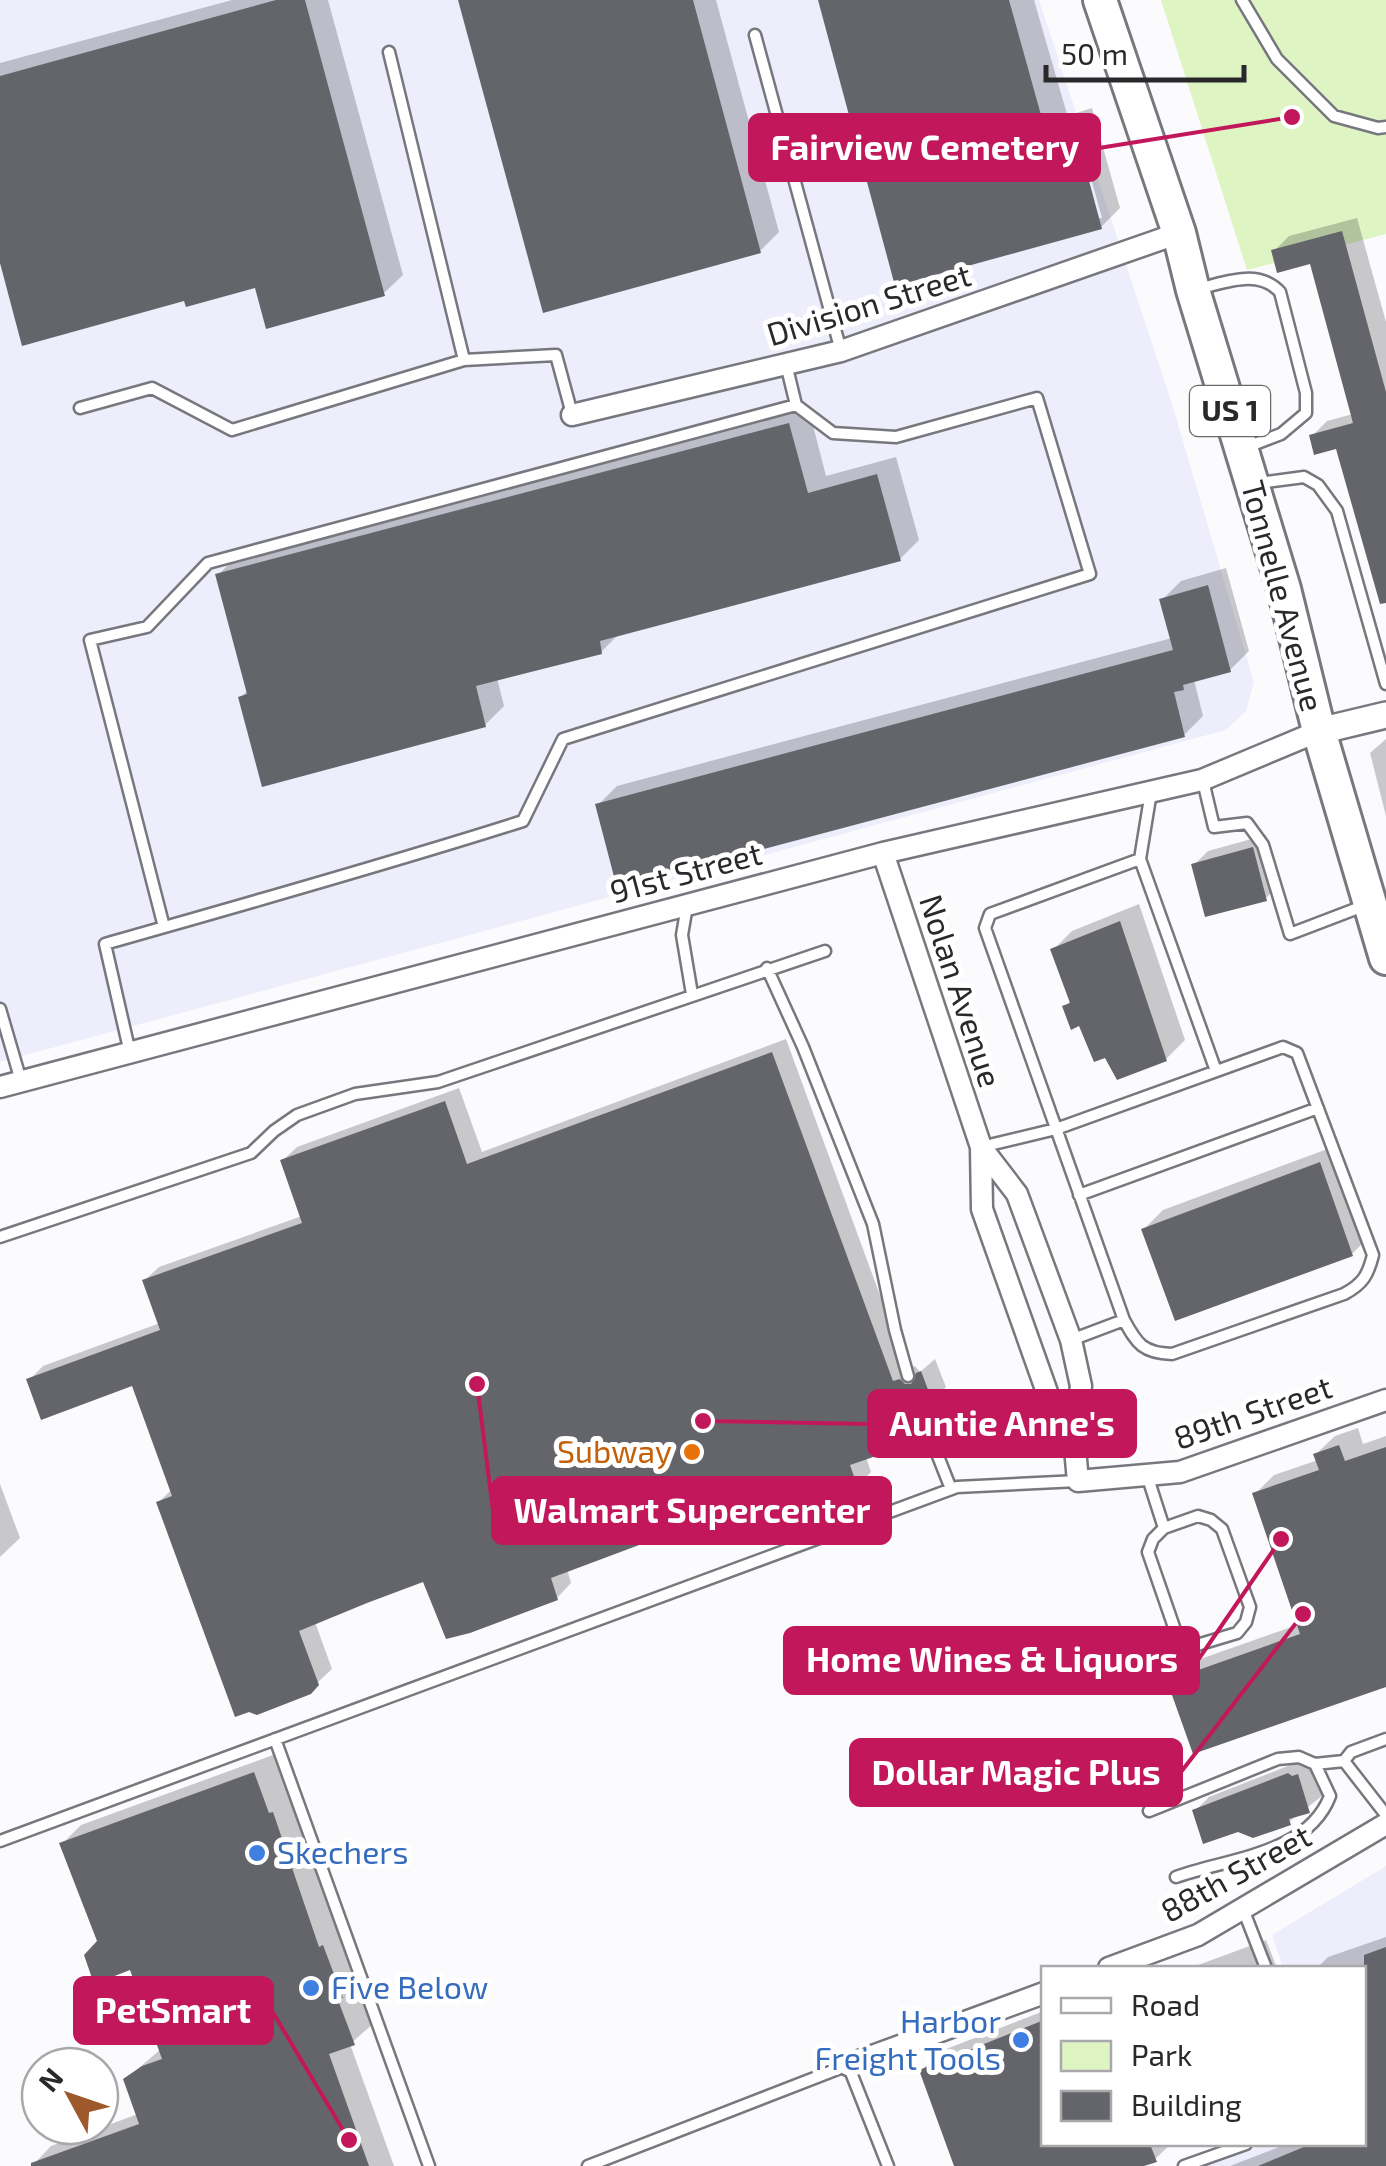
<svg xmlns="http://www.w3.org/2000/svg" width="1386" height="2166" font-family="'Exo 2',sans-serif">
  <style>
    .built { fill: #ededfc }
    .green { fill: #def4c3 }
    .shadow { fill: #0003 }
    .building { fill: #64656b }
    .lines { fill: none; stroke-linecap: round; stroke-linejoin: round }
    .service-casing { stroke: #77777e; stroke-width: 15 }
    .minor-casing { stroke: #77777e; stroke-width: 25 }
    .tertiary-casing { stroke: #77777e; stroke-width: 30 }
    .primary-casing { stroke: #77777e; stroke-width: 38 }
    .service { stroke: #fff; stroke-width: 10 }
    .minor { stroke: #fff; stroke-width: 20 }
    .tertiary { stroke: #fff; stroke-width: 25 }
    .primary { stroke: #fff; stroke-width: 32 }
    .food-dot { fill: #e8710a; stroke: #fff; stroke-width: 4 }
    .shop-dot { fill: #3f7fe0; stroke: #fff; stroke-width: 4 }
    .labels { text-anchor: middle; stroke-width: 10; stroke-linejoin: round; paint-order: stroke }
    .shield { fill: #fff; stroke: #69696b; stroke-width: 2.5 }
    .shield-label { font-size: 30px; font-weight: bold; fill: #29292c }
    .street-label { font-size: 32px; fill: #29292c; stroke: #fff }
    .food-label { font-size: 32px; fill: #c56008; stroke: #fff; text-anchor: end }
    .shop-label { font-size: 32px; fill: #366cbe; stroke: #fff; text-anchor: start }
    .leader { fill: none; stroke: #c2185b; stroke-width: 4 }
    .callout-dot { fill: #c2185b; stroke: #fff; stroke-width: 4 }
    .callout { fill: #c2185b; stroke: #c2185b; stroke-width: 4 }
    .callout-label { font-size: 35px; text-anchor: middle; font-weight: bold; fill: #fff }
  </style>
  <rect width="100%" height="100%" fill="#fbfbfe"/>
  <!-- built -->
  <path class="built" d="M0,0H1039L1172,404L1254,682L1246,711L1226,730L0,1062Z
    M1386,1866V2166H1204L1266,2144H1364V1968H1283L1272,1935Z"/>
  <!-- green -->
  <path class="green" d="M1161,0H1386V234L1247,270Z"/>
  <!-- shadow -->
  <path class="shadow" d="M232,0H328L403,275L384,293L257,285L186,298L0,254V63Z
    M460,0H716L779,232L760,251Z
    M820,0H1034L1097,218H1102L1073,114L1092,108L1120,208L1101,227Z
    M1357,218L1386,322V571L1338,446L1312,436L1327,421L1353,414L1311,261L1274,251L1289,236Z
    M808,406L826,476L896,457L919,540L900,559L619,634L601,652L497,678L504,706L485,725L241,697L248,690L218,575L237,556Z
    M1226,568L1249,651L1230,670L1194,680L1203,716L1184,735L598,805L617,786L1172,638L1162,600L1181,581Z
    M1386,739V816L1370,753Z
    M1266,835L1280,884L1266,898L1194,865L1208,851Z
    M1139,904L1185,1040L1166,1059L1081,1023L1065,1007L1072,999L1053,950L1072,931Z
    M786,1039L907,1369L915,1366L920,1372L935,1359L946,1387L932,1401L918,1398L929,1425L915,1439L866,1457L871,1472L857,1486L816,1501L811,1506L708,1517L567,1569L571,1583L557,1598L424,1579L315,1622L332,1669L317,1683L159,1502L172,1489L134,1383L29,1380L43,1366L160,1323L144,1281L159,1267L302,1216L282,1161L297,1147L459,1088L482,1152Z
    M1338,1145L1371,1235L1352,1254L1144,1229L1163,1210Z
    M1358,1428L1363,1444L1386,1436V1684L1170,1682L1189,1663L1300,1624L1255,1494L1274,1475L1318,1460L1316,1454L1335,1436Z
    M0,1484L20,1538L0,1557Z
    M273,1755L288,1796L291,1795L338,1929L342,1928L361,1977L356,1981L373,2024L350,2044L394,2166H32L51,2146L138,2114L126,2079L161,2049L131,1967L100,1942L62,1844L81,1825Z
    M1303,1760L1312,1762L1322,1796L1289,1822L1195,1811L1209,1797Z
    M1386,1937V2166H1230L1287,2144H1364V1968H1317L1328,1957Z
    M1266,1940L1277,1968H1190Z
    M1044,2011V2144H1171L1155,2159L1137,2166H957L922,2070L941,2051Z"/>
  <!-- building -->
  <path class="building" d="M276,0H305L385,296L266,329L255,288L186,307L184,301L22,346L0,263V76Z
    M458,0H693L761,253L543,313Z
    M818,0H1009L1046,133L1074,125L1102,229L895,286Z
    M1342,231L1386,392V603L1380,604L1336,449L1314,455L1309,435L1353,423L1310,264L1277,273L1271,250Z
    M789,423L808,493L877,474L901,561L600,641L602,654L476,686L486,727L262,787L238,697L247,694L215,574Z
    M1208,585L1231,672L1183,685L1184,690L1174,692L1185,737L617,888L595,804L1173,650L1159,599Z
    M1253,847L1267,901L1205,917L1191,864Z
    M1120,921L1167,1061L1117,1080L1105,1058L1094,1062L1079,1026L1071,1030L1062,1006L1070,1003L1050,949Z
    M772,1052L893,1381L900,1379L905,1384H911L916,1373L921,1371L933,1403L927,1405L917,1400L912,1403L911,1411L905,1413L917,1442L850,1465L858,1488L811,1506L812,1508L714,1542L706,1520L551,1578L558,1600L470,1633L446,1639L423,1582L367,1603L299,1631L319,1685L311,1694L257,1715L249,1712L235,1717L156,1502L172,1496L132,1386L41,1420L26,1379L160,1330L142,1280L302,1223L280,1160L445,1101L467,1164Z
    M1320,1162L1353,1256L1175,1321L1141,1229Z
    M1339,1445L1345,1461L1386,1447V1687L1193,1754L1167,1681L1300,1634L1252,1493L1319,1470L1313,1454Z
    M254,1772L269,1813L273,1812L319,1947L323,1945L343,1998L338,2000L355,2045L329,2054L369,2166H31V2163L139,2124L123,2079L142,2066L162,2059L130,1970L94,1984L84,1955L97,1941L59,1843Z
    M1288,1773L1292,1776L1298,1774L1310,1813L1289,1819L1291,1825L1253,1838L1238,1832L1203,1844L1192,1810Z
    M1386,1947V2166H1258L1311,2144H1364V1955Z
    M1044,2020V2144H1150L1157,2162L1144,2166H954L919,2070Z"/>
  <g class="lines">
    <defs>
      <path id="service" d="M1242,0L1277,59L1334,116L1378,128L1386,127
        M755,35L841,351
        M389,52L464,360
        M1197,289C1225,283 1258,268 1280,292L1306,393V413L1281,434L1247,447
        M786,364L796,405
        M80,408L152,388L232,430L464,360L556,355L572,414
        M1259,483L1304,477L1318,485L1337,511L1386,684
        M1203,781L1214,827L1247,823L1263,845L1290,934L1366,905
        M1151,792L1140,859L1216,1071
        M687,906L682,935L692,994
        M767,968L803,1047L873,1224L895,1330L908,1376
        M0,1009L21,1081
        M130,1053L105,944C245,904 385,865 523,821L563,739L1090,574L1037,398L896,437L833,433L796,405L208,563L147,627L90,640L164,927
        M981,1147L1056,1129L1283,1047L1297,1053L1373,1255C1368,1275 1363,1284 1344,1294L1172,1354C1143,1353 1137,1344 1124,1320L985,928L990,914L1140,859
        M1079,1195L1318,1108
        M0,1237L251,1153L274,1131L297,1115L355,1094L438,1082L825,951
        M1071,1340L1124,1320
        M919,1408L951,1489
        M1147,1475L1164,1528
        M1198,1516L1211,1520L1222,1529L1250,1607L1246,1622L1237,1633L1197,1645L1184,1640L1175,1630L1148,1552L1153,1539L1164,1528Z
        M275,1739L429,2166
        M1344,1761L1351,1752L1386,1739
        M1149,1811L1278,1759L1299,1757L1315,1764L1344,1761L1386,1815
        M0,1841L957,1487L1078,1481
        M1176,1877C1229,1858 1308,1854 1330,1796L1315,1764
        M1243,1909L1266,1968
        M588,2166L848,2065L888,2166
        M1184,2166L1246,2144"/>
      <path id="minor" d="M572,415L841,351L1179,233
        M883,853L981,1147L982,1209L1048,1395L1074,1438
        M0,1087L883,853L1202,780L1319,731
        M981,1147L1017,1194L1071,1340L1081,1386L1074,1438L1078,1481L1180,1472L1386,1400
        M1109,1968L1198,1935L1386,1824
        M848,2065L1044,1993"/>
      <path id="tertiary" d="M1319,731L1386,715"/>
      <path id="primary" d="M1100,0L1179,233L1193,290L1284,589L1319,731L1386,958"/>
    </defs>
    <!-- service casing -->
    <use href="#service" class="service-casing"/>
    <!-- minor casing -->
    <use href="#minor" class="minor-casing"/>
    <!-- tertiary casing -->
    <use href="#tertiary" class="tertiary-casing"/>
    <!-- primary casing -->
    <use href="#primary" class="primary-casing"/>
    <!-- service -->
    <use href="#service" class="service"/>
    <!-- minor -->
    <use href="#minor" class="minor"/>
    <!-- tertiary -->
    <use href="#tertiary" class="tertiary"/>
    <!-- primary -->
    <use href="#primary" class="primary"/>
  </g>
  <!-- markers -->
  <circle class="food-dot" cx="692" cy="1452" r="10"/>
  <g class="shop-dot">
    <circle cx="257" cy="1853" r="10"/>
    <circle cx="311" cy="1988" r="10"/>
    <circle cx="1021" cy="2040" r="10"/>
  </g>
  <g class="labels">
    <!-- shield labels -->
    <rect class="shield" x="1190" y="386" width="80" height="50" rx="8"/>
    <g class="shield-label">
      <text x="1230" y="421">US 1</text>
    </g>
    <!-- street labels -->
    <g class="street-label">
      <text transform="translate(869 305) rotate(-17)" y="11">Division Street</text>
      <text transform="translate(1282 596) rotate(75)" y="11">Tonnelle Avenue</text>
      <text transform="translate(686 873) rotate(-15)" y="11">91st Street</text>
      <text transform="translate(960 991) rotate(72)" y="11">Nolan Avenue</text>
      <text transform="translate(1253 1413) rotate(-19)" y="11">89th Street</text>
      <text transform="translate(1236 1874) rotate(-29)" y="11">88th Street</text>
    </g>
    <!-- food labels -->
    <g class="food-label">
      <text x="672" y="1463">Subway</text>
    </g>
    <!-- shop labels -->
    <g class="shop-label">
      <text x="277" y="1864">Skechers</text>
      <text x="331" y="1999">Five Below</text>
      <text x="1001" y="2033" text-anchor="end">Harbor<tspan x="1001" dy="37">Freight Tools</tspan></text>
    </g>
  </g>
  <!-- callouts -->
  <path class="leader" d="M1292 117L1099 148M703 1421L869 1424M477 1384L493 1511M1281 1539L1198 1660M1303 1614L1181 1772M349 2140L272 2011"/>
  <g class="callout-dot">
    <circle cx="1292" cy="117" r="10"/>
    <circle cx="703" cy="1421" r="10"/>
    <circle cx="477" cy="1384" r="10"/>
    <circle cx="1281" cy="1539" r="10"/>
    <circle cx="1303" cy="1614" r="10"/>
    <circle cx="349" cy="2140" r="10"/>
  </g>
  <g class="callout">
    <rect x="750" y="115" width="349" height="65" rx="10"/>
    <rect x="869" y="1391" width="266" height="65" rx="10"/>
    <rect x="493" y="1478" width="397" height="65" rx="10"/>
    <rect x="785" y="1628" width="413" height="65" rx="10"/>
    <rect x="851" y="1740" width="330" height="65" rx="10"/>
    <rect x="75" y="1978" width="197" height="65" rx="10"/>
  </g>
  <g class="callout-label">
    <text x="925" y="160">Fairview Cemetery</text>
    <text x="1002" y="1436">Auntie Anne's</text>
    <text x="692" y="1523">Walmart Supercenter</text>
    <text x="992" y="1672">Home Wines &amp; Liquors</text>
    <text x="1016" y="1785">Dollar Magic Plus</text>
    <text x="173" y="2023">PetSmart</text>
  </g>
  <!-- legend -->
  <rect x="1041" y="1966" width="325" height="180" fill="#ffffff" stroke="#a9a9ab" stroke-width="2.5"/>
  <rect x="1061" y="1998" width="50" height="15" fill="#ffffff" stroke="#a9a9ab" stroke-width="2.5"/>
  <text x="1131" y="2016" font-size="30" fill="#29292c">Road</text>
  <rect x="1061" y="2041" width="50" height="30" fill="#def4c3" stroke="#a9a9ab" stroke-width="2.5"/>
  <text x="1131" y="2066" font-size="30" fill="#29292c">Park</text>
  <rect x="1061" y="2091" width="50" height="30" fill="#64656b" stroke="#a9a9ab" stroke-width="2.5"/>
  <text x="1131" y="2116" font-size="30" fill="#29292c">Building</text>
  <!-- north arrow -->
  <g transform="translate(70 2096) rotate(310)"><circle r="48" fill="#ffffff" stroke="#a9a9ab" stroke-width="2.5"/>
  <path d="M0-8L18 38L0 25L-18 38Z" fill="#9d592b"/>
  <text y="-15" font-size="28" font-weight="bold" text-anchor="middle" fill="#29292c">N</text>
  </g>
  <!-- scale -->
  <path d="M1046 65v15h198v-15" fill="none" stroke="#29292c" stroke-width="5"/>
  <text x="1061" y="65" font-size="30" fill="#29292c" stroke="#ffffff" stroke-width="8" paint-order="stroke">50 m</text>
</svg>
